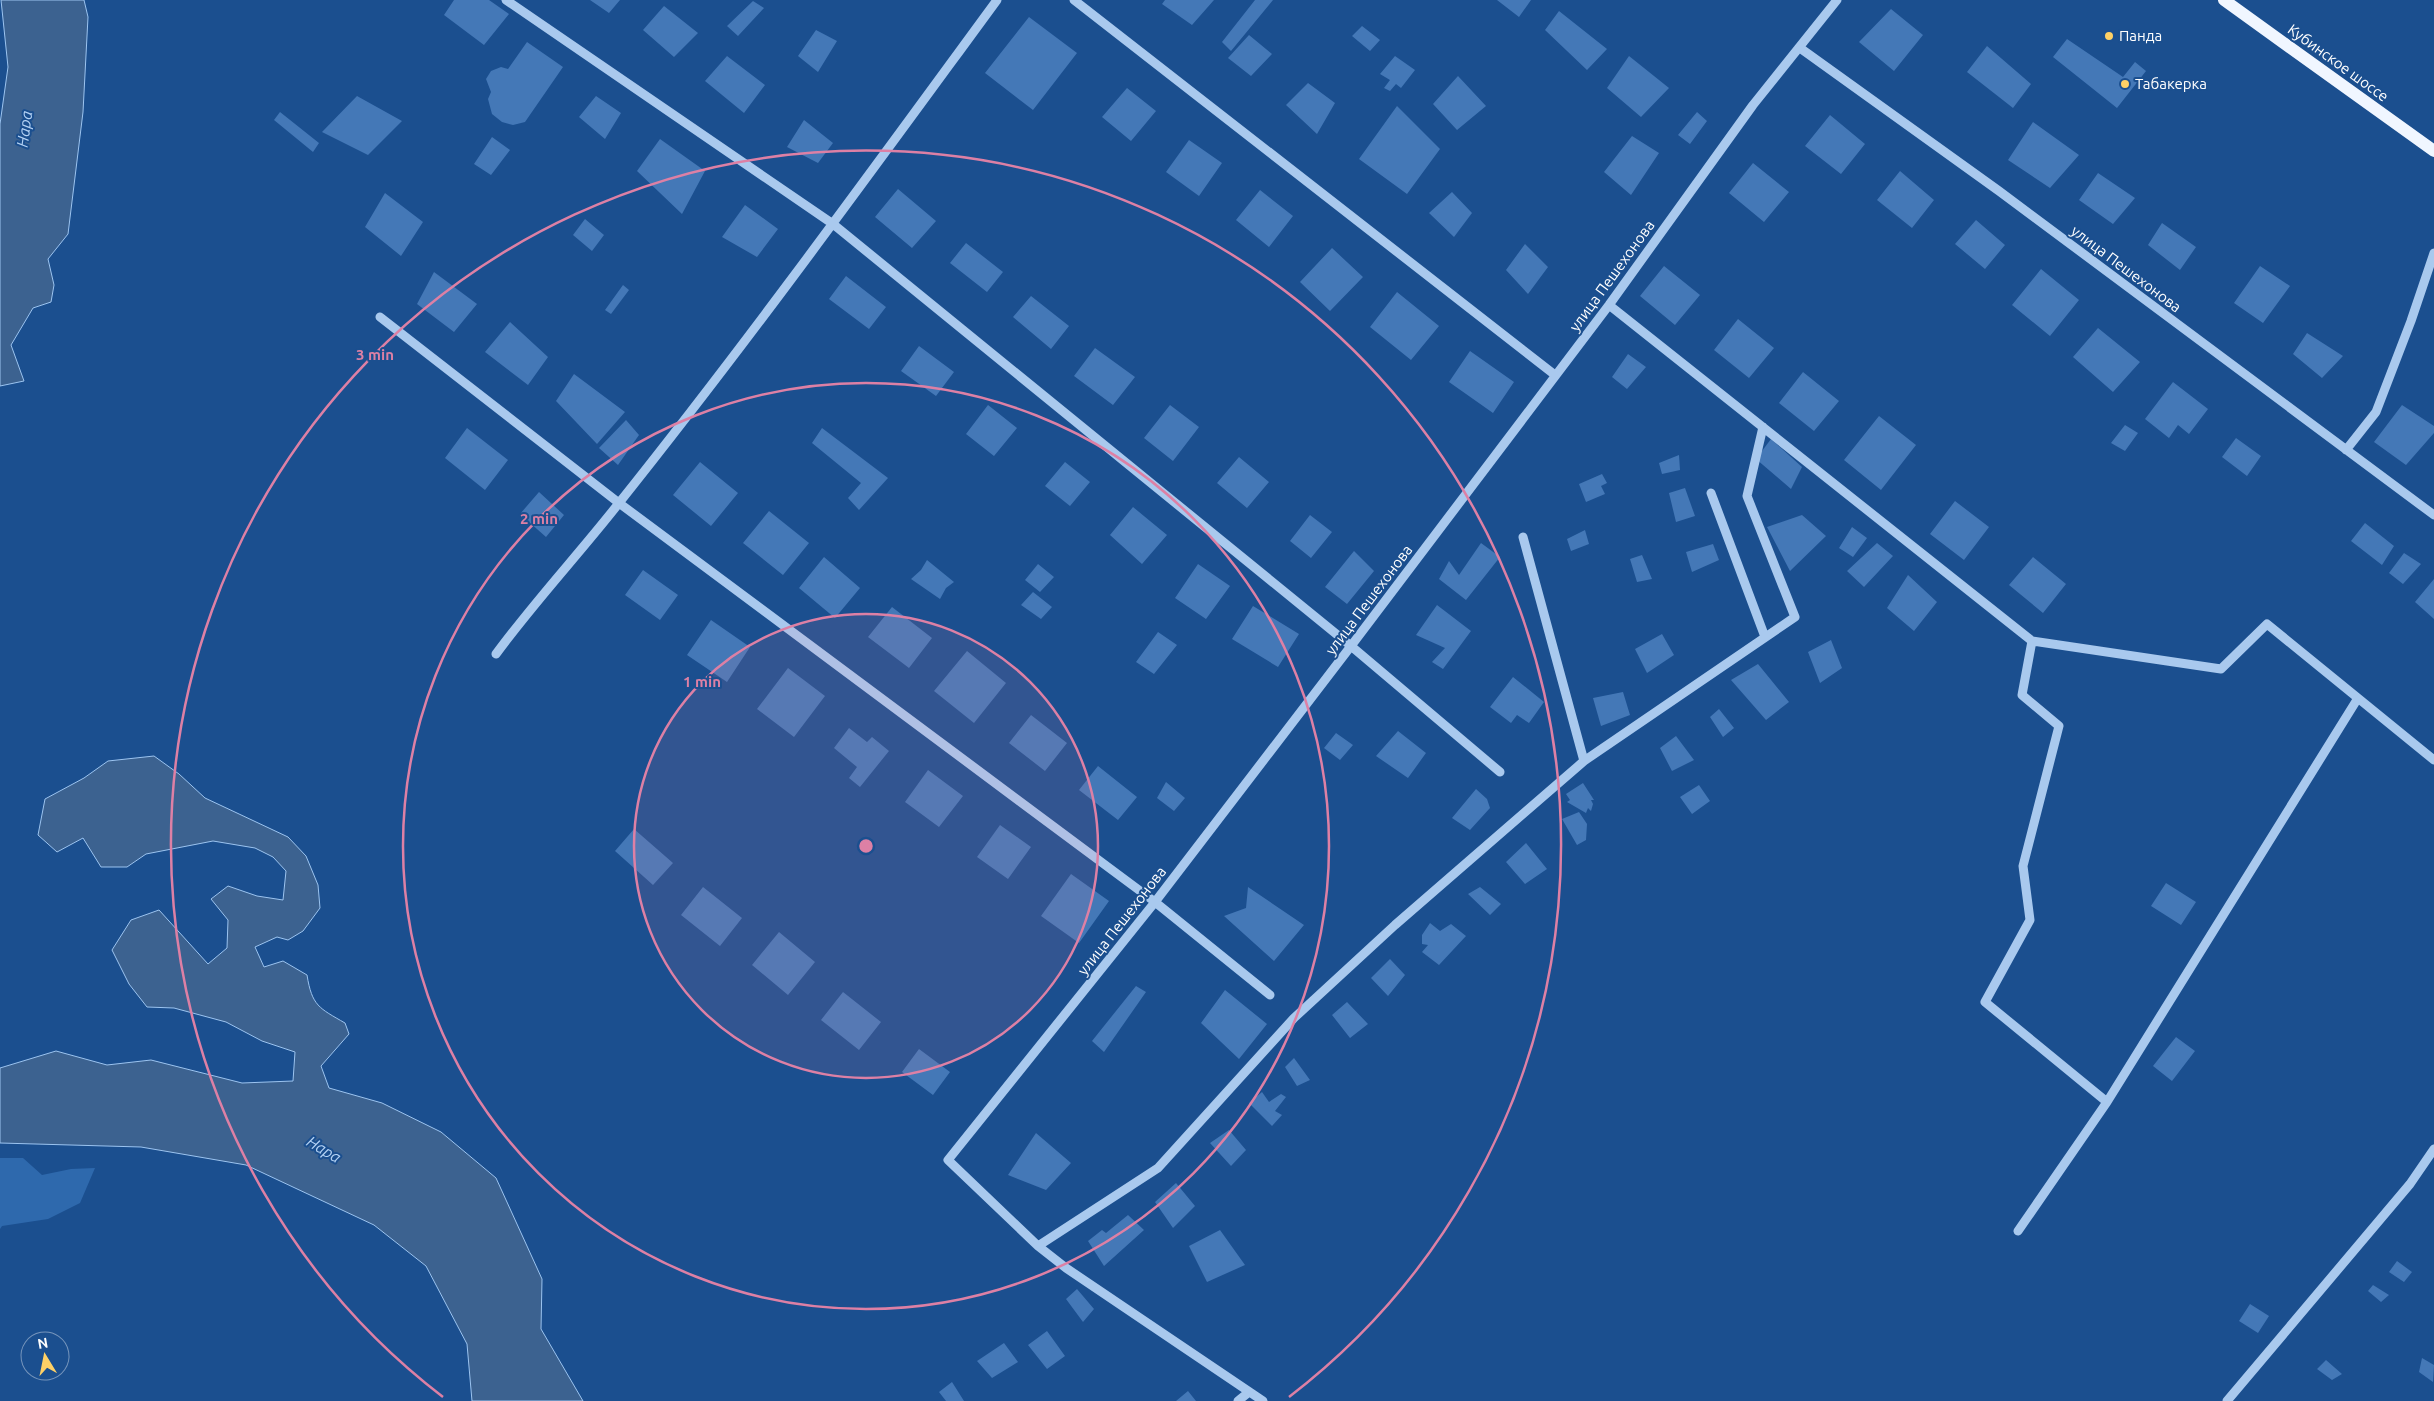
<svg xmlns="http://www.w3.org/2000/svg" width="2434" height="1401" font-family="Ubuntu,sans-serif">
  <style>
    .green { fill: #2e69ad }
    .water { fill: #3c6290; stroke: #9cc4f0 }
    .building { fill: #4478b7 }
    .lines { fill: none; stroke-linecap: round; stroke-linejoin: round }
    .minor { stroke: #a9c9ee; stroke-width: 9 }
    .major { stroke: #f0f6ff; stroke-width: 12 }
    .ring { fill: none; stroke: #dd80a5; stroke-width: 2.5 }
    .poi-dot { fill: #ffd166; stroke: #1b4f8f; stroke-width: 2 }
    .labels { text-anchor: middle; stroke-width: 4; stroke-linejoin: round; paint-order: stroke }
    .poi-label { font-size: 15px; fill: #fff; stroke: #1b4f8f; text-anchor: start }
    .street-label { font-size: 15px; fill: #fff; stroke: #1b4f8f }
    .water-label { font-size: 16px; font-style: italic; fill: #b5d3f5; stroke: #1b4f8f }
    .centre { fill: #dd80a5; stroke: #1b4f8f; stroke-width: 2.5 }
    .ring-label { font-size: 15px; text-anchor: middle; font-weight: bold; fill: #dd80a5; stroke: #1b4f8f; stroke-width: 4; stroke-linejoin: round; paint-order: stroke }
  </style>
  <rect width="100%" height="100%" fill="#1b4f8f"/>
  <!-- green -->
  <path class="green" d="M0,1158H23L42,1175L71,1169L95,1168L80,1203L48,1219L2,1226L0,1229Z"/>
  <!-- water -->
  <path class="water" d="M1,0H84L88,17L83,112L68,234L48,259L54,285L51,302L33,308L11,345L24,381L0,386V124L8,67Z
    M154,756L179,774L205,798L288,837L306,856L318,885L320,908L303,931L288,940L277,937L255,947L264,967L283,961L307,975C312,1006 319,1008 345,1023L349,1034L321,1066L329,1088L382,1103L441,1132L496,1178L542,1279L541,1329L583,1401H472L467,1344L426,1266L374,1225L246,1165L141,1147L0,1143V1068L56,1051L107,1065L151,1060L242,1083L293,1081L295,1052L262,1041L226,1022L174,1008L147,1007L129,984L112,950L131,920L159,910L208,964L227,948L228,920L211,899L228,886L257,896L283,900L286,871L273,857L255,848L213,841L146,854L127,867H101L83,838L57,852L38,835L45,799L84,778L108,761Z"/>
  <!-- building -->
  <path class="building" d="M454,0H489L509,14L484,45L444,15Z
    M590,0H620L609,13Z
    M1165,0H1214L1192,25L1162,4Z
    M1255,0H1273L1231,51L1222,42Z
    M1497,0H1531L1519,17Z
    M753,1L764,8L738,36L727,26Z
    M664,6L698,33L674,57L643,30Z
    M1891,9L1923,35L1894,71L1859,42Z
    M1559,11L1607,49L1587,70L1545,30Z
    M1029,17L1077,53L1033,110L985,73Z
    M1362,26L1380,40L1370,51L1352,36Z
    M816,30L837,41L818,72L798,56Z
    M1249,35L1272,54L1251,76L1228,58Z
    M2067,39L2123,77L2135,62L2146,71L2117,108L2053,57Z
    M527,42L563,67L525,122L513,125L502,122L492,114L488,99L491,92L486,79L491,71L501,67L508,69Z
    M1987,46L2031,84L2013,108L1967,72Z
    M727,56L765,85L744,113L705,81Z
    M1395,56L1415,70L1401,88L1396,84L1390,91L1384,88L1390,80L1380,74Z
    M1629,56L1669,88L1641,117L1607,88Z
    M1458,76L1486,106L1457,130L1433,104Z
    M1308,83L1335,103L1317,134L1286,105Z
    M1127,88L1156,111L1131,141L1102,117Z
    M357,96L402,121L368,155L322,132Z
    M596,96L621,113L605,139L579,117Z
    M1397,106L1440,149L1407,194L1359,159Z
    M280,112L319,143L313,152L274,120Z
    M1697,112L1707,121L1690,144L1678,135Z
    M1830,115L1865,144L1841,174L1805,146Z
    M804,120L833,143L818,163L787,147Z
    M2033,122L2079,155L2050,188L2008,160Z
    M1632,136L1659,153L1631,195L1604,172Z
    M492,137L510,150L491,175L474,164Z
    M660,139L705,171L682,214L637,171Z
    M1189,140L1222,163L1199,196L1166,172Z
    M1753,163L1789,192L1764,222L1729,193Z
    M1900,171L1934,200L1912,228L1877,200Z
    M2098,173L2135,198L2113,224L2079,200Z
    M898,189L936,221L912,248L875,217Z
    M1260,190L1293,216L1269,247L1236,220Z
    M1452,192L1472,213L1454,237L1429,213Z
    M385,193L423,222L401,256L365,227Z
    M745,205L778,229L757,257L722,237Z
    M585,219L604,235L592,251L573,235Z
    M1976,220L2005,245L1985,269L1955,244Z
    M2162,223L2196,247L2180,270L2148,245Z
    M966,243L1003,272L987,292L950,263Z
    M1525,244L1548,267L1528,294L1506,270Z
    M1332,248L1363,277L1330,311L1300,282Z
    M1664,266L1700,295L1675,325L1640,296Z
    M2260,266L2290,286L2263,323L2234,303Z
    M2041,269L2079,300L2050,336L2012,305Z
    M434,272L477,304L454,332L417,304Z
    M846,276L886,307L869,329L829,299Z
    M623,285L629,290L611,314L605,310Z
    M1397,292L1439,326L1411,360L1370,327Z
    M1031,296L1069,326L1051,349L1013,317Z
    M1738,319L1774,348L1749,378L1714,350Z
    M510,322L548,357L528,385L485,352Z
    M2098,328L2140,362L2113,392L2073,357Z
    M2307,333L2343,356L2322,378L2293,354Z
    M919,346L954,372L936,396L901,371Z
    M1095,348L1135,377L1113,405L1074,376Z
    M1470,351L1514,382L1493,413L1449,382Z
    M1628,354L1646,367L1627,389L1612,377Z
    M1803,372L1839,401L1814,431L1779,403Z
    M574,374L625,412L597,444L556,401Z
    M2173,382L2208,409L2189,434L2178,425L2169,438L2145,419Z
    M988,405L1017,428L994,456L966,434Z
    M1170,405L1199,427L1173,461L1144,438Z
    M2402,405L2434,426V433L2406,465L2374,442Z
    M1879,416L1916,445L1881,490L1844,460Z
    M626,420L639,435L618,465L599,448Z
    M2125,425L2138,433L2125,451L2111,443Z
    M467,428L508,460L485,490L445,458Z
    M822,428L888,478L859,510L848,498L861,483L812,443Z
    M2236,438L2261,456L2247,476L2222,457Z
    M1771,439L1802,467L1791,489L1756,459Z
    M1679,455L1680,470L1662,474L1659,463Z
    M1239,457L1269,482L1247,508L1217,483Z
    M700,462L738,493L711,526L673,495Z
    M1065,462L1090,482L1070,506L1045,486Z
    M1602,474L1607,483L1601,486L1605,494L1586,502L1579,484Z
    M1685,488L1695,516L1676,522L1669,493Z
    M539,492L564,515L546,537L520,514Z
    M1955,501L1989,527L1964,560L1930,534Z
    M1133,507L1167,535L1142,564L1110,535Z
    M769,511L809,543L783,575L743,543Z
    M1310,515L1332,532L1311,558L1290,541Z
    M1802,515L1826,536L1790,571L1767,527Z
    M2365,523L2394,546L2382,565L2351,541Z
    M1852,527L1867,538L1853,557L1839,548Z
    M1585,530L1589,544L1571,551L1567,539Z
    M1481,543L1500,557L1466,600L1439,579L1449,561L1459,575Z
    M1877,543L1893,556L1864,587L1847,571Z
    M1713,544L1719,560L1692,572L1686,552Z
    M1354,551L1374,571L1347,604L1325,587Z
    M2404,553L2421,564L2403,584L2389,573Z
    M1642,555L1652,579L1637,582L1630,559Z
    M824,557L860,588L835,618L799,588Z
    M2033,557L2066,584L2043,613L2009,585Z
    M927,560L954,582L946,588L940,599L911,579L921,570Z
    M1038,564L1054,577L1040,592L1025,580Z
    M1198,564L1230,586L1206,619L1175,598Z
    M643,570L678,595L660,620L625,595Z
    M1908,575L1937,602L1914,631L1887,608Z
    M2434,579V619L2415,602Z
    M1033,592L1052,607L1041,619L1021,605Z
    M1437,605L1471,631L1443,669L1432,662L1445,648L1416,635Z
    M1253,606L1299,634L1278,667L1232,639Z
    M892,607L932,638L909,668L868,637Z
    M711,620L750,647L727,682L687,655Z
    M1158,632L1177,645L1154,674L1136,662Z
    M1662,634L1674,655L1647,673L1635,649Z
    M1831,640L1842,668L1820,683L1808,652Z
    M967,651L1006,683L974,723L934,691Z
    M1758,664L1789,702L1766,720L1731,680Z
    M788,668L825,696L794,737L757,709Z
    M1513,677L1544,702L1529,723L1517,715L1511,723L1490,707Z
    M1623,692L1630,715L1601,726L1593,698Z
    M1719,709L1734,728L1723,737L1710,717Z
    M1031,715L1067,743L1045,771L1009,743Z
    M849,728L867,742L872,737L889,751L860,787L849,778L857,767L834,748Z
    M1398,731L1426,753L1408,778L1376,756Z
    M1336,733L1353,745L1340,760L1324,748Z
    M1676,736L1694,760L1672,771L1660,748Z
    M1098,766L1137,797L1118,820L1079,790Z
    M928,770L963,796L939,827L905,802Z
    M1166,782L1185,798L1174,811L1157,798Z
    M1583,783L1594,800H1591L1593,804L1591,811L1588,808L1586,813L1567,802L1570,800L1566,794Z
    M1699,785L1710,801L1692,814L1680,797Z
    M1476,789L1487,799L1490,808L1470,830L1452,818Z
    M1579,812L1587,824L1586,840L1577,845L1562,819Z
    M1000,825L1031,847L1008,879L977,857Z
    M634,829L673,863L653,885L615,851Z
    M1526,843L1547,869L1525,884L1506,862Z
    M1071,874L1109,901L1079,943L1041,916Z
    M2166,883L2196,902L2181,925L2151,906Z
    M703,887L742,918L720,946L681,915Z
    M1248,887L1304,925L1274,961L1224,916L1246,908Z
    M1480,887L1501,904L1490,915L1468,894Z
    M1430,923L1440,931L1451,924L1466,936L1439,965L1422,952L1428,945L1422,944V935Z
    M779,932L815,962L788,995L752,965Z
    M1390,959L1405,975L1388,996L1371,978Z
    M1136,986L1146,992L1104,1052L1092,1041Z
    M1225,990L1267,1024L1239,1059L1201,1023Z
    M843,992L881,1022L859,1050L821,1020Z
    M1347,1002L1368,1024L1350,1038L1332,1015Z
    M2176,1037L2195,1051L2172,1081L2153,1066Z
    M919,1049L950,1072L933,1095L902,1072Z
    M1294,1058L1310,1080L1297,1086L1285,1067Z
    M1262,1092L1269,1102L1281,1094L1286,1097L1275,1111L1282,1115L1272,1126L1249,1103Z
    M1229,1130L1246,1150L1231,1166L1210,1143Z
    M1036,1133L1071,1163L1046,1190L1008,1175Z
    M1176,1183L1195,1206L1173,1228L1155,1202Z
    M1128,1215L1144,1230L1104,1266L1088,1241L1102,1230L1106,1233Z
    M1220,1230L1245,1265L1207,1282L1189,1246Z
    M2397,1261L2412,1272L2404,1282L2389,1272Z
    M2373,1285L2389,1295L2381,1302L2368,1291Z
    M1077,1289L1094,1309L1083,1322L1066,1299Z
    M2250,1304L2269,1316L2258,1333L2239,1321Z
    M1047,1331L1065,1356L1047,1369L1028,1345Z
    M1004,1343L1018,1362L992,1378L977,1361Z
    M2422,1358L2434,1365L2433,1382L2419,1372Z
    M2326,1360L2342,1374L2332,1380L2317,1369Z
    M952,1382L964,1401H946L939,1392Z
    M1188,1391L1196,1401H1176Z"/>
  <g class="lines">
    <!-- minor -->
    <path class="minor" d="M506,0L833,224L1351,646L1500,772
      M1074,0L1555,375
      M1800,48L1999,191L2434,515
      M1609,305L2032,641L2221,669L2267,624L2434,760
      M380,317L619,503L1155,902L1270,995
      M2346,450L2376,412L2411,321L2434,253
      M1711,493L1765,637
      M1523,537L1584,761
      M2032,641L2022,695L2059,726L2023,866L2030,920L1985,1002L2107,1102
      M496,654C535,601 579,554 619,503C750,339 873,169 997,0
      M2018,1231L2107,1102L2358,698
      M1038,1246L1158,1168L1294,1018L1395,925L1584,761L1795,617L1747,496L1763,427
      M1238,1401L1249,1392
      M1263,1401L1066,1268L1038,1246L948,1160L1155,902L1351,646L1609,305L1753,105L1837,0
      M2227,1401L2410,1184L2434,1149"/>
    <!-- major -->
    <path class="major" d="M2224,0L2434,151"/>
  </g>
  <!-- distance rings -->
  <circle cx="866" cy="846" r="232" fill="#dd80a5" fill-opacity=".12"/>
  <g class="ring">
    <circle cx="866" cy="846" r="232"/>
    <circle cx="866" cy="846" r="463"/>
    <path d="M443 1397A695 695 0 1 1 1289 1397"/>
  </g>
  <!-- markers -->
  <g class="poi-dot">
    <circle cx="2109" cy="36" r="5"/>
    <circle cx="2125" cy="84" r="5"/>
  </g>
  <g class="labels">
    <!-- poi labels -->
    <g class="poi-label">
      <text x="2119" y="41">Панда</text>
      <text x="2135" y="89">Табакерка</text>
    </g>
    <!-- street labels -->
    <g class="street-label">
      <text transform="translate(2338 63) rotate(36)" y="5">Кубинское шоссе</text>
      <text transform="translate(2126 269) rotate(37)" y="5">улица Пешехонова</text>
      <text transform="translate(1612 276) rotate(-54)" y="5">улица Пешехонова</text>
      <text transform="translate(1369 600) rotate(-53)" y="5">улица Пешехонова</text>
      <text transform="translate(1122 921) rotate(-52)" y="5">улица Пешехонова</text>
    </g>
    <!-- water labels -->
    <g class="water-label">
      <text transform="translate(24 129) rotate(-82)" y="6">Нара</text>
      <text transform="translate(324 1149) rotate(31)" y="6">Нара</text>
    </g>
  </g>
  <circle cx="866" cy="846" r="8" class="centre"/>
  <g class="ring-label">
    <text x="375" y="360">3 min</text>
    <text x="539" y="524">2 min</text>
    <text x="702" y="687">1 min</text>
  </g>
  <!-- north arrow -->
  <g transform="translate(45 1356) rotate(350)"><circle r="24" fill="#1b4f8f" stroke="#7695bc"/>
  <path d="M0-4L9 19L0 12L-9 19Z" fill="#ffd166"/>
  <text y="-8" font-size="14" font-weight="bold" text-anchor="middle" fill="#ffffff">N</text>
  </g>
</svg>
